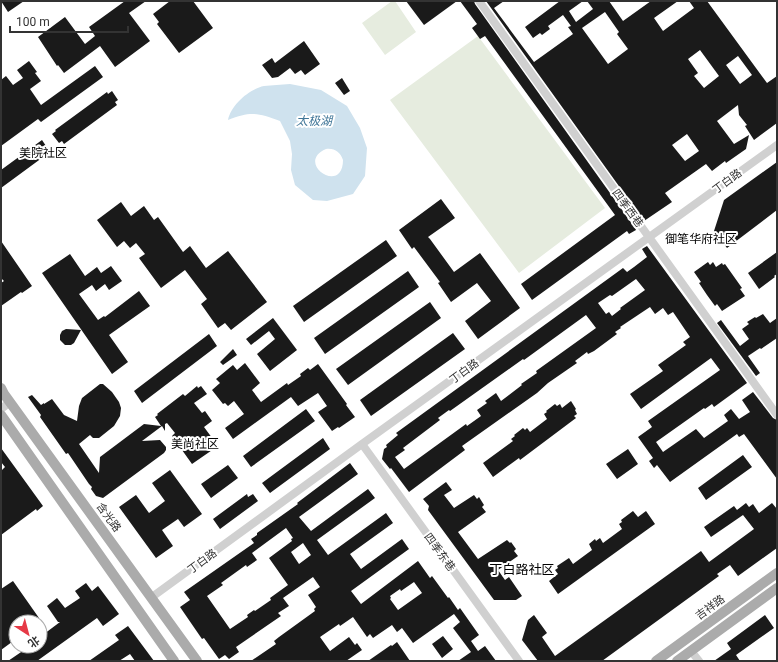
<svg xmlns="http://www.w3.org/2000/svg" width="778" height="662" font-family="Roboto,'Noto Sans SC',sans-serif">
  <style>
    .green { fill: #e6ecdf }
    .water { fill: #cfe2ee; fill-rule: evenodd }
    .building { fill: #1a1a1a; fill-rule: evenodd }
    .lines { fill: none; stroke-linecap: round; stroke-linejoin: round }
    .minor { stroke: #d0d0d0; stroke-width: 8 }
    .major { stroke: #ababab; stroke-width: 10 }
    .labels { text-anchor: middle; stroke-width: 4; stroke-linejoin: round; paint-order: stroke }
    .street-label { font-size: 11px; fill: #333; stroke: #fff }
    .water-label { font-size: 12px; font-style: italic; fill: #3f7597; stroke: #fff }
    .neighbourhood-label { font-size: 12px; fill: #000; stroke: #fff }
    .quarter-label { font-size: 13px; fill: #000; stroke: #fff }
  </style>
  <rect width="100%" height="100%" fill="#fff"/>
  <!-- green -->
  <path class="green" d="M392,1H395L416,32L385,55L362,23Z
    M478,36L605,208L519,273L390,100Z"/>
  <!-- water -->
  <path class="water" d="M290,84L321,90L347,106L360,128L367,148L365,176L353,194L327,201L313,200L295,185L291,170L292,154L290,141L280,121C258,113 251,111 228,120C231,105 249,89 264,86C272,85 281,85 290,84ZM326,149C335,148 340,152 343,160C343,196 294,163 326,149Z"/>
  <!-- building -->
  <path class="building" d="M1,1H24L8,12Z
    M125,1H146L129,13L150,41L115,67L100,46L64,73L58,65L57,66L38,37L65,17L85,44L95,36L89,27Z
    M170,1H193L213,28L179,53L157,24L159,22L153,14Z
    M406,1H457L424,25Z
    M460,1H474L475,4L635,228L636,230L629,234L627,231L532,300L521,284L615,215L485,36L480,39L472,28L477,24Z
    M486,1H504L494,8L534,62L573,34L568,27L571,26L563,15L548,26L550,29L542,35L540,33L533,38L525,27L560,1H583L569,11L576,22L593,9L587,1H609L623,21L651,1H678L654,18L663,31L694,8L689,1H707L767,83L777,76V123L754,140L745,126L747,125L739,115L738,105L717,121L734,144L749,135L746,149L726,163L725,161L712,171L706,164L665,193L672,202L644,221ZM605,12L619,32L617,34L628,49L608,64L582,28ZM700,50L719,76L704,88L694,76L698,73L688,59ZM738,56L752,75L740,84L726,65ZM687,134L699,151L685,161L672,145Z
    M304,41L320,64L305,75L301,70L295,74L290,68L278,77L272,78L262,65L272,58L275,63Z
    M29,61L37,72L35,73L41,81L30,89L41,105L95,66L103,77L41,122L38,119L1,146V80L6,76L13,85L23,78L17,70Z
    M342,78L350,91L344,95L335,83Z
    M112,91L118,100L115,102L117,105L64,144L62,141L59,143L52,134L56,131L55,130L107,92L108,94Z
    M42,140L50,152L1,188V170Z
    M777,162V210L727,248L714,231L724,200Z
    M441,199L455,218L428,237L430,239L454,272L480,253L520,308L478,339L465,321L491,301L477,283L451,302L438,283L440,282L414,247L412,249L399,230Z
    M121,202L131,216L144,206L154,220L158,217L183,252L190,246L206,268L228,251L267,302L231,330L225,323L218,328L201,304L207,299L185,270L161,288L139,258L145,254L136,243L130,248L124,241L117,247L97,220Z
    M386,240L397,256L304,322L293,306Z
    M1,241L32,286L22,293L21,292L1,306V283L4,281L1,278Z
    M647,246L747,383L714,407L712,404L705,409L704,408L656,442L663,452L696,429L704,438L728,421L724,415L731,409L739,419L750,412L742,400L753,392L773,418L777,420V479L744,434L739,437L737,434L670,482L657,465L654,468L649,461L653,458L638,437L652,427L648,421L720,370L711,358L641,409L630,394L663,371L658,365L686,345L683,342L690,337L673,312L668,315L663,308L655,314L650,307L620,327L621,328L615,332L617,334L594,351L588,354L587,352L575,361L577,363L548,383L537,393L462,446L465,450L409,492L391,468L390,469L382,459L384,449L387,447L386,445L398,435L396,433L623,268L627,272L634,267L647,257L642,249ZM636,279L645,290L620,308L621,309L612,316L609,312L606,314L598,303L610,295L612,296ZM586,315L596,328L536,371L537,373L521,384L522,385L501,401L496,393L485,401L487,403L477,410L481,416L467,426L466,424L404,469L395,457L405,450L403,448L440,420L438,418L449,410L450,411L523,359L524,360Z
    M777,252V274L774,276L775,277L759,289L748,273Z
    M70,254L85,276L97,267L101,273L111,266L122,281L109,290L105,284L96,291L92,285L79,294L98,320L104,316L105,317L139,291L150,306L109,335L128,362L112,374L42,273Z
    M708,262L710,265L713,262L716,267L722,263L723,265L725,264L742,288L740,289L745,296L722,311L717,304L715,306L707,295L699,283L701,282L694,272Z
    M408,271L419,287L325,354L314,338Z
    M430,302L441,318L348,385L336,369Z
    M763,314L770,323L777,318V338L761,349L760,348L748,356L760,373L756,376L717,323L721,320L740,346L749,339L742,329L749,324L747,322L755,317L756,318Z
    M273,318L297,350L270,371L257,354L275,339L269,331L251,345L246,339Z
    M66,329L81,330L74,343L71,345H65L60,340V335L62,331Z
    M453,333L465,349L371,416L360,400Z
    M209,334L217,346L142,403L134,391Z
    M233,349L237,355L223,365L220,362Z
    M245,363L260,383L252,390L261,402L287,383L288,385L301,376L300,374L308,368L310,370L318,364L347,404L346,405L355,417L339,428L338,427L332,431L318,412L327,406L318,393L298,406L291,397L233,439L225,428L244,414L234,401L228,406L225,403L223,404L212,390L220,383L216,379L233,365L237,370Z
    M100,384H103L112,392L119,402L121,408L120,416L114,426L99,438H93L90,435L79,444L99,473L100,457L144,424L161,426L155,417L158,415L157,414L183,394L185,396L197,386L198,388L201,386L207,394L194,403L202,413L205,411L212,421L204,427L218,446L192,464L172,436L175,433L167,423L165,424V431L162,426L142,441L160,440L166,447V450L164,453L103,498L96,496L91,489L92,487L89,484L68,453L66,454L40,417L41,415L28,397L32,395L41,405L44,403V404L52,399L64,415L77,421L79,406L82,398Z
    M571,401L576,409L575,410L577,414L574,416L576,418L520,460L519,458L493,477L483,463L513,441L511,439L515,436L514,435L523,428L525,430L527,428L530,432L547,419L544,414L547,412L546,411L555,404L557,406L560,404L562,408Z
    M306,409L315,421L251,467L243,456Z
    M323,438L330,449L270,493L262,483Z
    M1,448L43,506L37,511L36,509L1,535V471L5,467L1,462Z
    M628,449L638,464L617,479L606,464Z
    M743,455L752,467L706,500L698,488Z
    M350,463L358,474L299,517L311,531L368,489L375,498L317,540L328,555L386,513L393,523L350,554L361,569L402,539L409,549L351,591L361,604L418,561L430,578L432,576L448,598L449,597L458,610L460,608L479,635L471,641L478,651L485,646L496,661H458L471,652L453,628L460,622L454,614L413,643L402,628L397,632L392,625L373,638L370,634L367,637L353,617L340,626L339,624L320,637L330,651L349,637L355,645L357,643L362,650L346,661H251L276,644L274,641L279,637L315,611L314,609L316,607L308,595L320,587L313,577L283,598L289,606L278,613L281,616L236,647L239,652L229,659L225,655L219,659L204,638L202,639L180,607L190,600L184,592L254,543L251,539L257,535V533L298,504L297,503ZM286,528L293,538L291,539L292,541L269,558L288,585L270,598L271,600L255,611L254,610L247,615L248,617L230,629L207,596L223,585L221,583L246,565L247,567L257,560L252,553ZM303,543L311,555L299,564L291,552ZM414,582L422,593L398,610L390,599L391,598L390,596L400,589L401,591Z
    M228,465L238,478L211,498L201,484Z
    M170,470L202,514L184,527L178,519L162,530L173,546L156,558L119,507L136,495L149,513L165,501L152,483Z
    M446,482L452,490L444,495L454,508L474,495L477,499L479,497L484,505L482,507L486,512L458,532L478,559L507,540L510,543L511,542L516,549L514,551L518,556L498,570L505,580L509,577L522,596L516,600H494L428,510L429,506L423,499Z
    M247,494L248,497L253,494L258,501L220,529L213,519Z
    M746,503L749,507L753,504L759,513L772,503L777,509V548L738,576L730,565L717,574L719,576L602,661H538L522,640L528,620L534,615L547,633L542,637L555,656L701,551L709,562L754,529L743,515L711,537L704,527L734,506L737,510Z
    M633,511L638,517L646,511L655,524L558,594L549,581L558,574L555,570L558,568L557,566L569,558L573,564L592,550L589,544L595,539L596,541L600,538L603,543L622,529L619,524L622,522L621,520Z
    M13,581L39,618L34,622H16V639L1,650V589Z
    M86,583L92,591L98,586L119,614L103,626L97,618L37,661H8L30,646H40V637L60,622H58L47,606L57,598L65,608L80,598L75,591Z
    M765,615L774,628L736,655L740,661H714L731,649L727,643Z
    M128,626L154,661H135L130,654L119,661H89L119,640L115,635Z
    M443,636L453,649L442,658L432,644Z
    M397,642L410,661H368L391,645L392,646Z"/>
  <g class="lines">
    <!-- minor -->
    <path class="minor" d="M479,1L777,415
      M1,409L10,402
      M362,444L519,661
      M152,597L362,444L777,145
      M691,651L699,661"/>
    <!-- major -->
    <path class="major" d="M1,388L4,394L197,661
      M1,415L174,661
      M656,661L777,573
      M677,661L777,588"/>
  </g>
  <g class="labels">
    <!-- street labels -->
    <g class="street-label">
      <text transform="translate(727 181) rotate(-36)" y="4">丁白路</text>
      <text transform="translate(628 208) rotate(54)" y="4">四季西巷</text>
      <text transform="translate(464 371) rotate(-36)" y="4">丁白路</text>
      <text transform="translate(109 517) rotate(54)" y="4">含光路</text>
      <text transform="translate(440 552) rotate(54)" y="4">四季东巷</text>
      <text transform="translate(202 561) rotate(-36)" y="4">丁白路</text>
      <text transform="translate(710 607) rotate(-36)" y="4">吉祥路</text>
    </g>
    <!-- water labels -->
    <g class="water-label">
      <text x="314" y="125">太极湖</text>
    </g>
    <!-- neighbourhood labels -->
    <g class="neighbourhood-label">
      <text x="43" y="157">美院社区</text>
      <text x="701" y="243">御笔华府社区</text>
      <text x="195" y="448">美尚社区</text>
    </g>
    <!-- quarter labels -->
    <g class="quarter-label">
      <text x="522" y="574">丁白路社区</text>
    </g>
  </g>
  <!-- border -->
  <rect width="778" height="662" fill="none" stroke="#333333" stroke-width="4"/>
  <!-- north arrow -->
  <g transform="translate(28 634) rotate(144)"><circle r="19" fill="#ffffff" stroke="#adadad"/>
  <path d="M0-3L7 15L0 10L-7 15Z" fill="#e63946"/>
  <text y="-6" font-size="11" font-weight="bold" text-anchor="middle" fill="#333333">北</text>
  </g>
  <!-- scale -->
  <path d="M10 26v6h118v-6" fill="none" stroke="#333333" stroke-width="2"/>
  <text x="16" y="26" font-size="12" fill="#333333" stroke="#ffffff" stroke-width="3" paint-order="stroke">100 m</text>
</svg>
